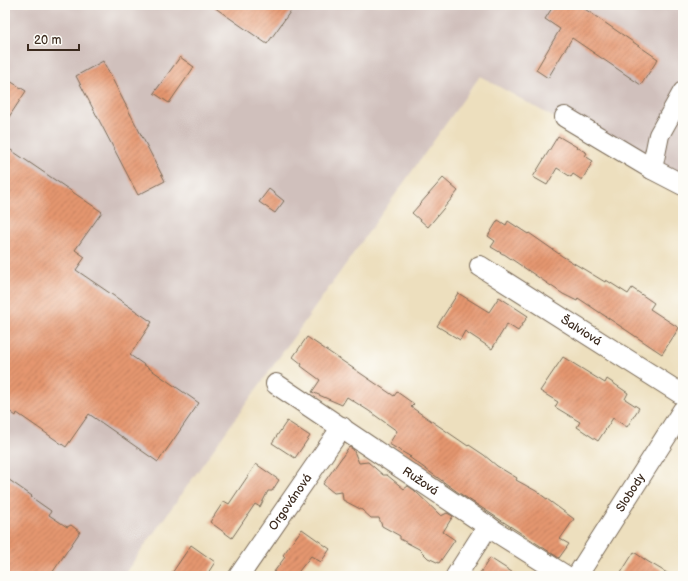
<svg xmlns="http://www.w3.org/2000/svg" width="688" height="581" font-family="'Balsamiq Sans',sans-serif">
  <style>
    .industrial { fill: #d0c0bc }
    .building { fill: url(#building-hatch) }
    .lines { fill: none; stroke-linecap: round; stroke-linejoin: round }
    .minor-casing { stroke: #796956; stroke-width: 22 }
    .minor { stroke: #fff; stroke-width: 20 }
    .labels { text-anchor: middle; stroke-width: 4; stroke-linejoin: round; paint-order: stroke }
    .street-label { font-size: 12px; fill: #3b2a1e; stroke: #fdfcf7 }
  </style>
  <defs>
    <pattern id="building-hatch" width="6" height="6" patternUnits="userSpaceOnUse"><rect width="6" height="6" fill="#e59670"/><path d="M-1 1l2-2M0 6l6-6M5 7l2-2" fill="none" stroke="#bb7b5b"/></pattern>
  </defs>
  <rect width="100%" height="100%" fill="#fdfcf7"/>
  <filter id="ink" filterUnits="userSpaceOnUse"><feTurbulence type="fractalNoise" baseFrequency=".025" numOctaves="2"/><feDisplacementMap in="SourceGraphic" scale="8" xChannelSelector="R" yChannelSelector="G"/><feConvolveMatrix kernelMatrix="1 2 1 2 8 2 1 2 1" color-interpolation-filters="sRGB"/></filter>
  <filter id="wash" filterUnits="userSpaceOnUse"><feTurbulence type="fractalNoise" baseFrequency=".012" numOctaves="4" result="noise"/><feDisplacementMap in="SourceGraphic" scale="16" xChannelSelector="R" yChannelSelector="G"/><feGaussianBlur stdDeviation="0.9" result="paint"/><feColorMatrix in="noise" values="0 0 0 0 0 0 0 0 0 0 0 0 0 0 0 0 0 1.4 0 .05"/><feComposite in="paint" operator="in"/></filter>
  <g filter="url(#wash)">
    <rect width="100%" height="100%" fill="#eddfbe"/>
    <!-- industrial -->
    <path class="industrial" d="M5,5H683V190L480,76L123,576H5Z"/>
    <g id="blocks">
      <!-- building -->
      <path class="building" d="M211,5H295L267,44Z
        M554,5H579L658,59L641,85L572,38L548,78L536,70L560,29L545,19Z
        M180,57L194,67L169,103L154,93Z
        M103,61L165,181L138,195L76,76Z
        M5,78L26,91L5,123Z
        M558,136L587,153L585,156L593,161L582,180L573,174L571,177L557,168L547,185L533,177Z
        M5,146L102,212L75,250L85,257L76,270L152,322L130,355L199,403L158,462L89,414L66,447L17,413L16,416L5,408Z
        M443,178L458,191L428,227L412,213Z
        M269,189L284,201L275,213L259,202Z
        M498,220L506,225L508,221L528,234L529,233L562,256L605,282L606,280L628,294L632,288L654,303L650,309L679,328L662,354L578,298L577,301L563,294L504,254H503L491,247L495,241L488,236Z
        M458,293L489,312L499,297L528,316L518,331L507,324L492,349L465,331L460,340L437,326Z
        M307,337L394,396L397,392L414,404L411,407L468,446L469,445L484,455L497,466L517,478L516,480L536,491L574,519L560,539L569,544L559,558L459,493L409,457H411L389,444L397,431L369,411L347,397L342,405L312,392L320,380L301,366L302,364L293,357Z
        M563,357L605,383L607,379L628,393L625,399L639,408L627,427L613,418L598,441L577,427L580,422L555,407L558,402L540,391Z
        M287,421L310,436L295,458L272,443Z
        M349,447L353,449L359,463L368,462L383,475H387L404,489L408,486L414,490L441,516L447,513L453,516L443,532L455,540L439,563L428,558L419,549L400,539V536L382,526L379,518H371L362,510L343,500L342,492L334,493L323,484Z
        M256,464L279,480L272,491H268L260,507L255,504L232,538L210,522L224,501L229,504Z
        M5,477L32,496L31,497L51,511L49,515L67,527L71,525L80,532L50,576H5Z
        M302,529L330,549L321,562L311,556L295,576H271L285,557L283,555Z
        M191,545L215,562L206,576H170Z
        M634,552L647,561L672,576H619Z
        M490,558L518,576H478Z"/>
    </g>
  </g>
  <g filter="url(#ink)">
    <use href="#blocks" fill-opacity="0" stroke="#796956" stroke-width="1"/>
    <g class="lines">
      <defs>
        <g id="minor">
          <path d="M565,117L652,169L683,185"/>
          <path d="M652,169L659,135L683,92"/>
          <path id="s1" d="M480,266L683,395"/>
          <path id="s2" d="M276,384L498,533L566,576"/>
          <path id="s3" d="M239,576L342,427"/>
          <path d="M456,576L488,526"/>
          <path id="s4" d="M577,576L683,410"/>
        </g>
      </defs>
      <!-- minor casing -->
      <use href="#minor" class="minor-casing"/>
      <!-- minor -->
      <use href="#minor" class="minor"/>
    </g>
  </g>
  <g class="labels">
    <!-- street labels -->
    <g class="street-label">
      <text dy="4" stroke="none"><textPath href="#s1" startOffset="120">Šalviová</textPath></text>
      <text dy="4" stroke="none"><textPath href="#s2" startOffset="174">Ružová</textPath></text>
      <text dy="4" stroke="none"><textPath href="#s4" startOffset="99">Slobody</textPath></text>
      <text dy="4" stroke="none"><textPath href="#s3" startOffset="90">Orgovánová</textPath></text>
    </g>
  </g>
  <!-- margin -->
  <rect width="688" height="581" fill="none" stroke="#fdfcf7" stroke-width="20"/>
  <!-- scale -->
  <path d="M28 44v6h51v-6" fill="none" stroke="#3b2a1e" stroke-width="2"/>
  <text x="34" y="44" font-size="12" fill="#3b2a1e" stroke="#fdfcf7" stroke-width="3" paint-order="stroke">20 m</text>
</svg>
